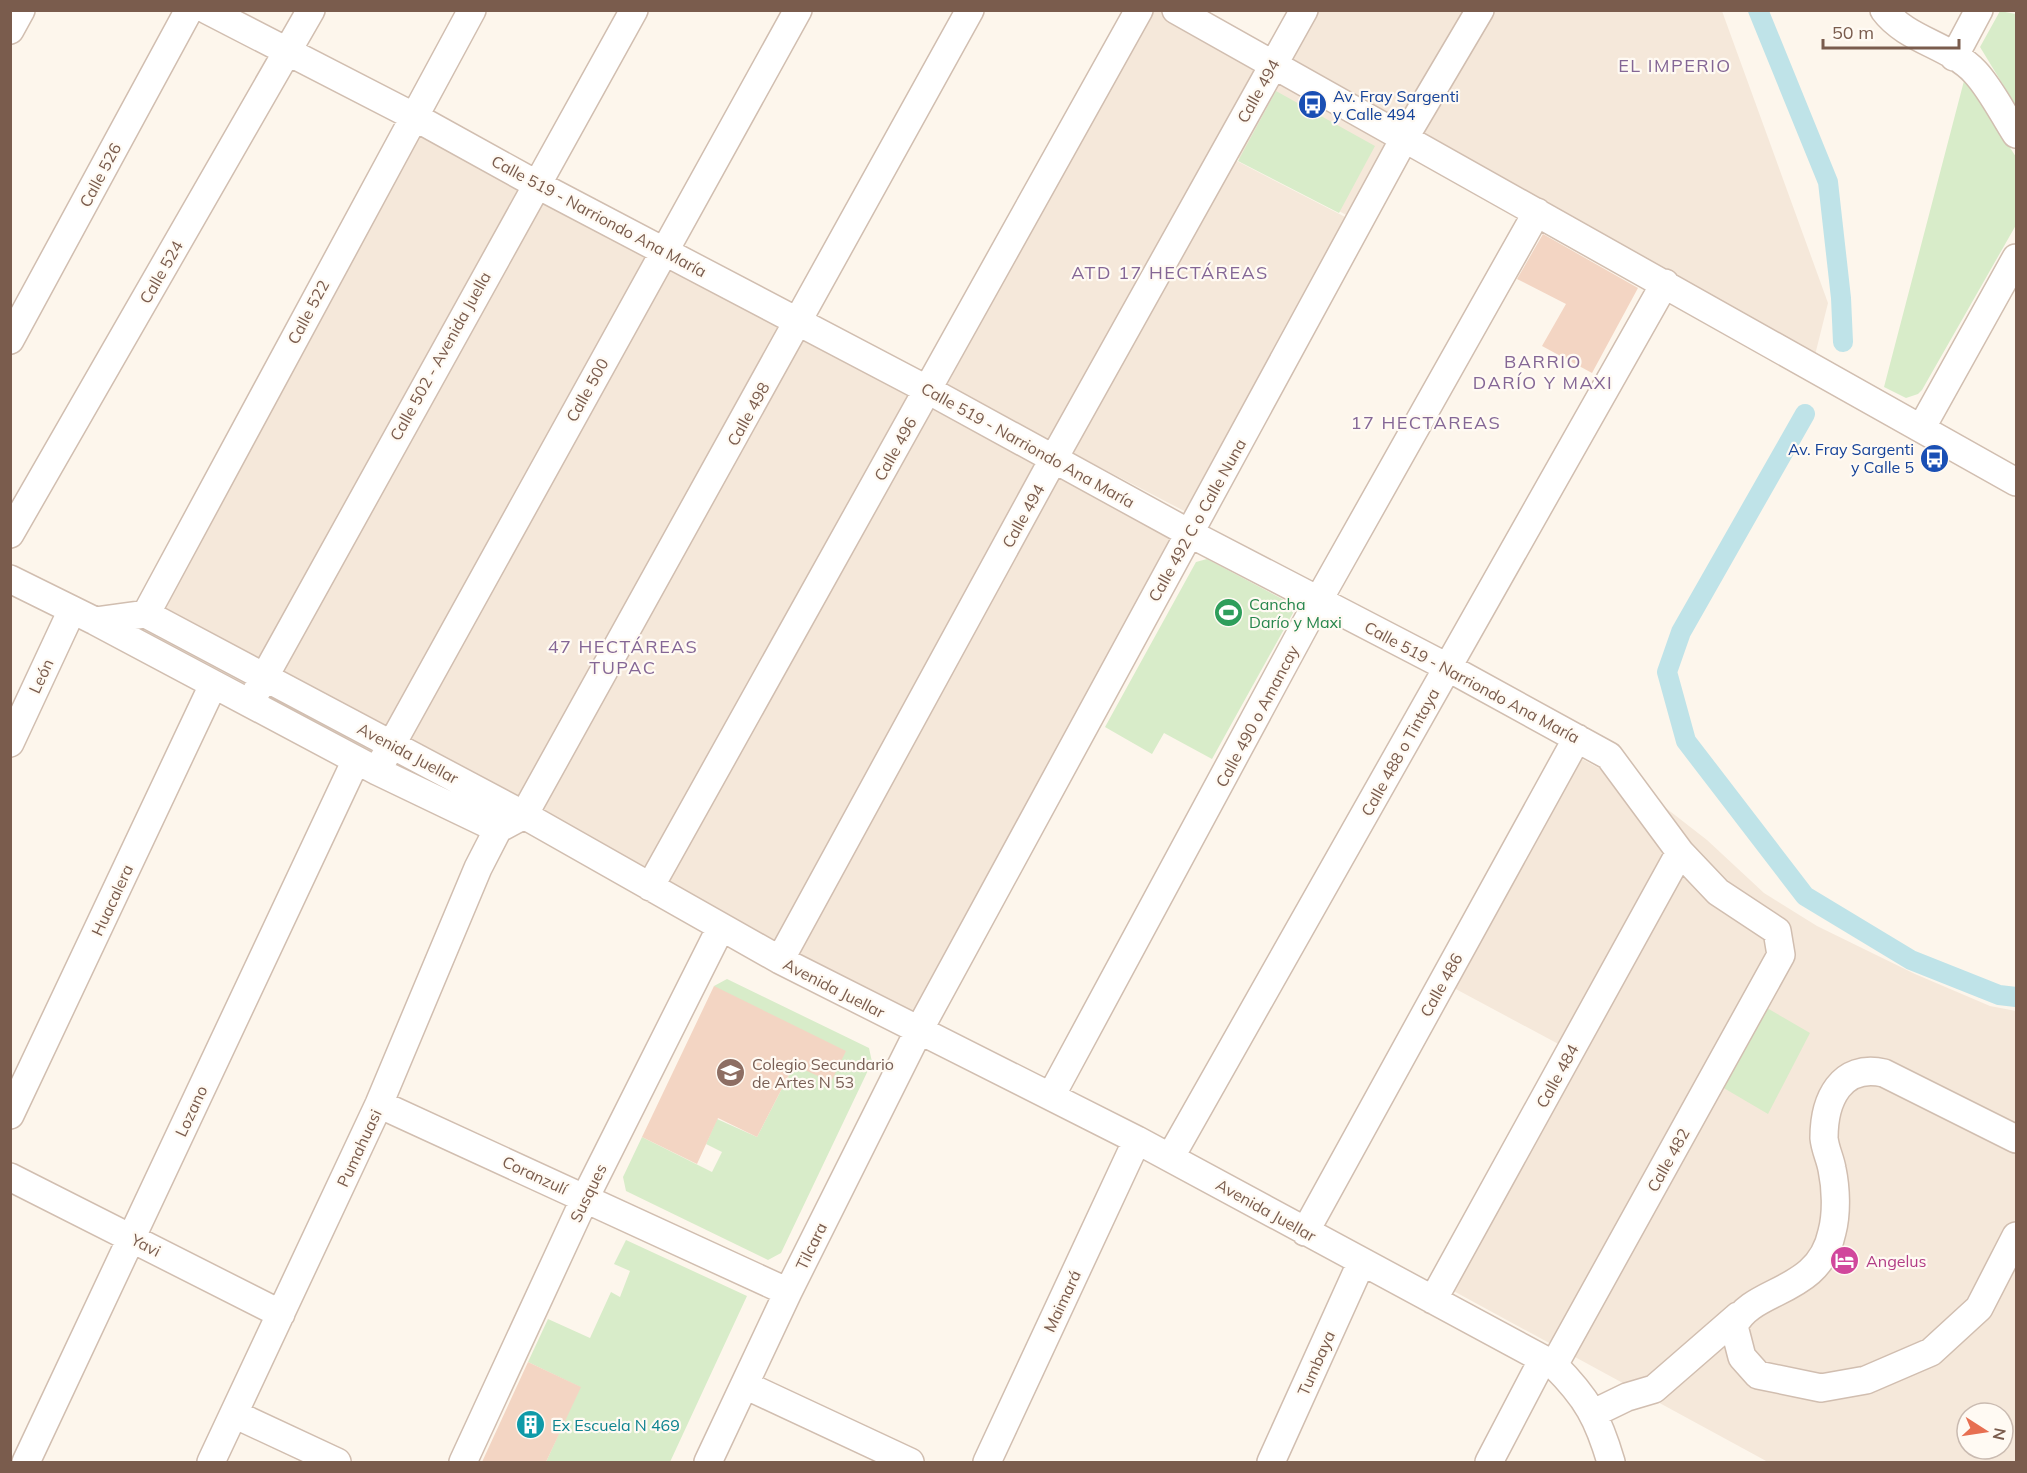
<svg xmlns="http://www.w3.org/2000/svg" width="2027" height="1473" font-family="Mulish,sans-serif">
  <style>
    .residential { fill: #f5e8da; fill-rule: evenodd }
    .green { fill: #d8ecc9 }
    .lines { fill: none; stroke-linecap: round; stroke-linejoin: round }
    .canal { stroke: #bfe3e8; stroke-width: 20 }
    .building { fill: #f3d5c3 }
    .minor-casing { stroke: #d1beb0; stroke-width: 30 }
    .minor { stroke: #fff; stroke-width: 27 }
    .labels { text-anchor: middle; stroke-width: 4.5; stroke-linejoin: round; paint-order: stroke }
    .street-label { font-size: 16px; fill: #7a5c4d; stroke: #fffaf3 }
    .transit-label { font-size: 16px; fill: #164399; stroke: #fffaf3; text-anchor: start }
    .leisure-label { font-size: 16px; fill: #27864d; stroke: #fffaf3; text-anchor: start }
    .education-label { font-size: 16px; fill: #785e54; stroke: #fffaf3; text-anchor: start }
    .hotel-label { font-size: 16px; fill: #b23c85; stroke: #fffaf3; text-anchor: start }
    .culture-label { font-size: 16px; fill: #0d838f; stroke: #fffaf3; text-anchor: start }
    .neighbourhood-label { font-size: 18px; letter-spacing: 1.5px; fill: #846695; stroke: #fffaf3 }
  </style>
  <rect width="100%" height="100%" fill="#fdf6ec"/>
  <!-- residential -->
  <path class="residential" d="M1151,11H1162L1277,75L1233,159L1349,219L1190,514L946,387Z
    M1317,11H1722L1828,303L1814,359L1402,125L1352,218L1237,157Z
    M418,134L1168,532L1170,544L915,1012L910,1014L727,921L157,609Z
    M1582,759L1653,798L1707,840L1764,893L1817,926L1915,974L1990,1006L2016,1011V1462H1768L1448,1288L1577,1054L1452,987ZM1967,1413H2003V1449H1967Z"/>
  <!-- green -->
  <path class="green" d="M2000,11L2016,14V106L1980,47Z
    M1965,77L2016,157V225L1922,390L1918,394L1906,398L1884,387Z
    M1276,91L1375,146L1339,213L1238,161Z
    M1207,559L1290,603L1293,613L1212,759L1164,733L1152,754L1105,727L1196,562Z
    M727,979L869,1048L872,1062L781,1253L768,1260L626,1191L623,1177L642,1137L712,1172L722,1152L706,1144L717,1119L757,1137L794,1065L714,986Z
    M1767,1008L1810,1033L1768,1114L1722,1087Z
    M626,1240L747,1296L670,1462H546L580,1387L528,1362L548,1319L590,1338L611,1292L620,1297L630,1271L614,1264Z"/>
  <g class="lines">
    <!-- canal -->
    <path class="canal" d="M1758,10L1828,182L1841,298L1843,342
      M1805,414L1681,632L1667,672L1686,741L1805,896L1911,960L1999,995L2016,997"/>
  </g>
  <!-- building -->
  <path class="building" d="M1543,234L1638,288L1592,373L1542,346L1566,304L1517,279Z
    M714,986L846,1051L831,1082L794,1065L757,1137L718,1118L697,1164L642,1137Z
    M528,1362L581,1387L546,1462H482Z"/>
  <g class="lines">
    <defs>
      <path id="minor" d="M207,10L413,116L536,184L928,390L1189,533L1447,667L1609,756L1680,852L1718,892L1777,931L1781,955L1554,1365
        M1176,10L2016,482
        M1884,10C1906,40 1950,45 1975,72C1991,89 2003,114 2016,134
        M10,30L21,10
        M1954,57L1979,10
        M10,340L189,10
        M1922,427L2016,258
        M10,534L311,10
        M10,579L95,621L146,614L524,815L780,960L1137,1140L1554,1365C1587,1398 1598,1418 1611,1462
        M146,614L472,10
        M95,621L377,771L498,829
        M250,703L634,10
        M10,743L72,610
        M377,771L798,10
        M498,829L524,815L970,10
        M650,887L1139,10
        M780,960L1054,458L1304,10
        M1051,1096L1318,601L1537,212
        M379,1104L788,1292
        M10,1115L213,685
        M2016,1139L1884,1073C1841,1063 1824,1100 1824,1138C1825,1149 1830,1158 1832,1169C1836,1188 1837,1213 1832,1232C1819,1295 1752,1287 1734,1326L1742,1357L1758,1375L1821,1388L1866,1380L1931,1352L1979,1308L2016,1236
        M1170,1158L1665,283
        M10,1177L281,1314
        M1305,1232L1577,738
        M1433,1300L1680,852
        M745,1385L910,1462
        M1594,1413L1627,1397L1654,1389L1738,1316
        M234,1414L337,1462
        M26,1462L356,760
        M211,1462L379,1104L478,868L498,829
        M463,1462L585,1198L721,927
        M708,1462L788,1292L918,1032L1405,137L1480,10
        M987,1462L1137,1140
        M1271,1462L1361,1263
        M1489,1462L1543,1359"/>
    </defs>
    <!-- minor casing -->
    <use href="#minor" class="minor-casing"/>
    <!-- minor -->
    <use href="#minor" class="minor"/>
  </g>
  <!-- icons -->
  <defs>
    <symbol id="bus-disc" viewBox="-11 -11 22 22"><circle r="9.5" fill="#1a4fb4" stroke="#fffaf3"/><path d="M-5-6H5V4H4V6H2V4H-2V6H-4V4H-5ZM-3.5-4V0h7V-4ZM-3.5 1.2v1.5H-2V1.2ZM2 1.2v1.5H3.5V1.2Z" fill="#fff"/></symbol>
    <symbol id="stadium-disc" viewBox="-11 -11 22 22"><circle r="9.5" fill="#2e9e5b" stroke="#fffaf3"/><path d="M0-5a6.5 5 0 1 0 0 10a6.5 5 0 1 0 0-10ZM-3.5-1.8h7v3.6h-7Z" fill="#fff"/></symbol>
    <symbol id="school-disc" viewBox="-11 -11 22 22"><circle r="9.5" fill="#8d6e63" stroke="#fffaf3"/><path d="M0-5L7-2L0 1L-7-2ZM-4 1L0 2.5L4 1V4Q0 6-4 4Z" fill="#fff"/></symbol>
    <symbol id="hotel-disc" viewBox="-11 -11 22 22"><circle r="9.5" fill="#d1479c" stroke="#fffaf3"/><path d="M-6-4.5h1.5V1H6V5H4.5V3h-9V5H-6ZM-4 0a1.8 1.8 0 1 1 3.6 0ZM.5 0V-2.5h3Q6-2.5 6 0Z" fill="#fff"/></symbol>
    <symbol id="building-disc" viewBox="-11 -11 22 22"><circle r="9.5" fill="#0f9aa8" stroke="#fffaf3"/><path d="M-4-6H4V6H1V3H-1V6H-4ZM-2.5-4.3h1.7v1.8h-1.7ZM.8-4.3h1.7v1.8H.8ZM-2.5-1h1.7V.8h-1.7ZM.8-1h1.7V.8H.8Z" fill="#fff"/></symbol>
  </defs>
  <g fill-rule="evenodd">
    <use href="#bus-disc" x="1296" y="88" width="33" height="33"/>
    <use href="#bus-disc" x="1918" y="442" width="33" height="33"/>
    <use href="#stadium-disc" x="1212" y="596" width="33" height="33"/>
    <use href="#school-disc" x="714" y="1056" width="33" height="33"/>
    <use href="#hotel-disc" x="1828" y="1244" width="33" height="33"/>
    <use href="#building-disc" x="514" y="1408" width="33" height="33"/>
  </g>
  <g class="labels">
    <!-- street labels -->
    <g class="street-label">
      <text transform="translate(1258 91) rotate(-61)" y="6">Calle 494</text>
      <text transform="translate(100 175) rotate(-62)" y="6">Calle 526</text>
      <text transform="translate(599 216) rotate(28)" y="6">Calle 519 - Narriondo Ana María</text>
      <text transform="translate(161 272) rotate(-60)" y="6">Calle 524</text>
      <text transform="translate(308 312) rotate(-62)" y="6">Calle 522</text>
      <text transform="translate(440 356) rotate(-61)" y="6">Calle 502 - Avenida Juella</text>
      <text transform="translate(587 390) rotate(-61)" y="6">Calle 500</text>
      <text transform="translate(748 414) rotate(-61)" y="6">Calle 498</text>
      <text transform="translate(1028 445) rotate(29)" y="6">Calle 519 - Narriondo Ana María</text>
      <text transform="translate(895 449) rotate(-61)" y="6">Calle 496</text>
      <text transform="translate(1023 516) rotate(-61)" y="6">Calle 494</text>
      <text transform="translate(1197 520) rotate(-61)" y="6">Calle 492 C o Calle Nuna</text>
      <text transform="translate(41 676) rotate(-65)" y="6">León</text>
      <text transform="translate(1472 682) rotate(28)" y="6">Calle 519 - Narriondo Ana María</text>
      <text transform="translate(1257 716) rotate(-62)" y="6">Calle 490 o Amancay</text>
      <text transform="translate(1400 752) rotate(-61)" y="6">Calle 488 o Tintaya</text>
      <text transform="translate(408 753) rotate(28)" y="6">Avenida Juellar</text>
      <text transform="translate(112 900) rotate(-65)" y="6">Huacalera</text>
      <text transform="translate(1441 985) rotate(-61)" y="6">Calle 486</text>
      <text transform="translate(834 988) rotate(27)" y="6">Avenida Juellar</text>
      <text transform="translate(1557 1076) rotate(-61)" y="6">Calle 484</text>
      <text transform="translate(191 1111) rotate(-65)" y="6">Lozano</text>
      <text transform="translate(359 1148) rotate(-65)" y="6">Pumahuasi</text>
      <text transform="translate(1668 1160) rotate(-61)" y="6">Calle 482</text>
      <text transform="translate(535 1175) rotate(25)" y="6">Coranzulí</text>
      <text transform="translate(588 1193) rotate(-64)" y="6">Susques</text>
      <text transform="translate(1266 1210) rotate(29)" y="6">Avenida Juellar</text>
      <text transform="translate(146 1245) rotate(27)" y="6">Yavi</text>
      <text transform="translate(811 1246) rotate(-64)" y="6">Tilcara</text>
      <text transform="translate(1062 1301) rotate(-65)" y="6">Maimará</text>
      <text transform="translate(1316 1363) rotate(-66)" y="6">Tumbaya</text>
    </g>
    <!-- transit labels -->
    <g class="transit-label">
      <text x="1333" y="102">Av. Fray Sargenti<tspan x="1333" dy="18">y Calle 494</tspan></text>
      <text x="1914" y="455" text-anchor="end">Av. Fray Sargenti<tspan x="1914" dy="18">y Calle 5</tspan></text>
    </g>
    <!-- leisure labels -->
    <g class="leisure-label">
      <text x="1249" y="610">Cancha<tspan x="1249" dy="18">Darío y Maxi</tspan></text>
    </g>
    <!-- education labels -->
    <g class="education-label">
      <text x="752" y="1070">Colegio Secundario<tspan x="752" dy="18">de Artes N 53</tspan></text>
    </g>
    <!-- hotel labels -->
    <g class="hotel-label">
      <text x="1866" y="1267">Angelus</text>
    </g>
    <!-- culture labels -->
    <g class="culture-label">
      <text x="552" y="1431">Ex Escuela N 469</text>
    </g>
    <!-- neighbourhood labels -->
    <g class="neighbourhood-label">
      <text x="1675" y="72">EL IMPERIO</text>
      <text x="1170" y="279">ATD 17 HECTÁREAS</text>
      <text x="1543" y="368">BARRIO<tspan x="1543" dy="21">DARÍO Y MAXI</tspan></text>
      <text x="1426" y="429">17 HECTAREAS</text>
      <text x="623" y="653">47 HECTÁREAS<tspan x="623" dy="21">TUPAC</tspan></text>
    </g>
  </g>
  <!-- border -->
  <rect width="2027" height="1473" fill="none" stroke="#7a5c4d" stroke-width="24"/>
  <!-- north arrow -->
  <g transform="translate(1985 1431) rotate(102)"><circle r="28" fill="#fffaf3" stroke="#cabbb1" stroke-width="1.5"/>
  <path d="M0-4.5L10 22L0 15L-10 22Z" fill="#e76f51"/>
  <text y="-9" font-size="16" font-weight="bold" text-anchor="middle" fill="#7a5c4d">N</text>
  </g>
  <!-- scale -->
  <path d="M1823 39v9h136v-9" fill="none" stroke="#7a5c4d" stroke-width="3"/>
  <text x="1832" y="39" font-size="18" fill="#7a5c4d" stroke="#fffaf3" stroke-width="4.5" paint-order="stroke">50 m</text>
</svg>
